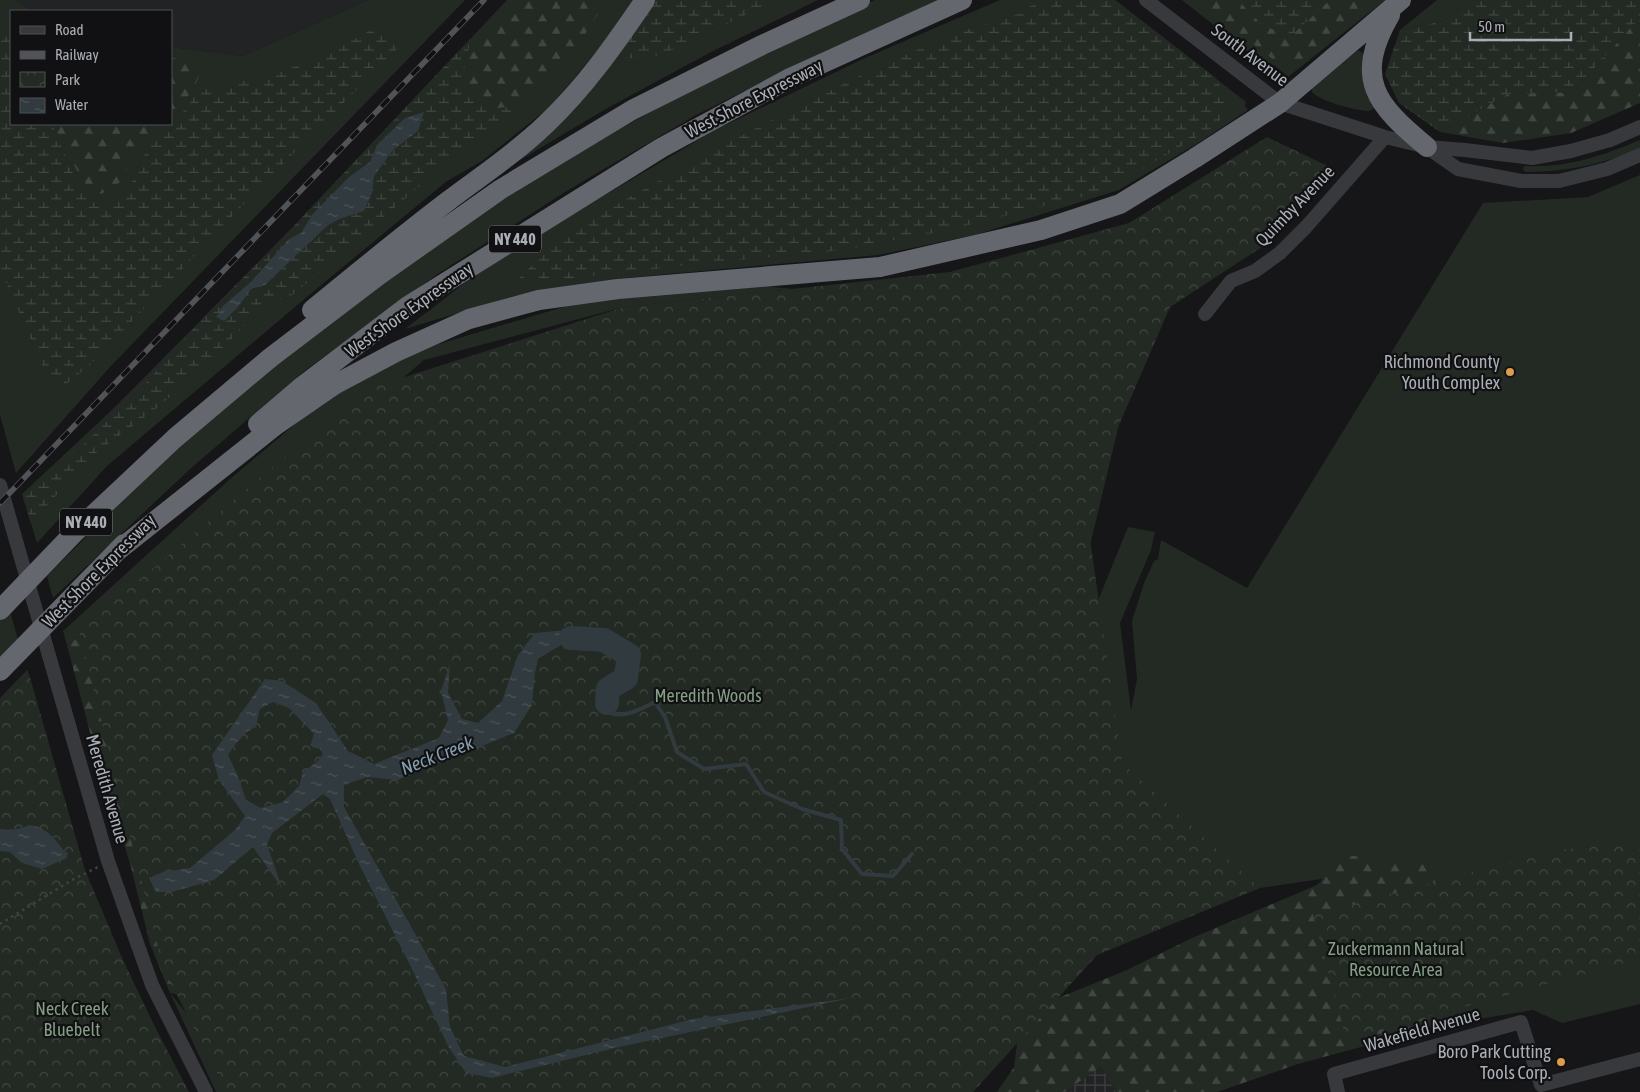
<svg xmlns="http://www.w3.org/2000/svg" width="1640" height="1092" font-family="'Asap Condensed',sans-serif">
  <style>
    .built { fill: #222325 }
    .industrial { fill: url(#industrial-grid) }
    .grass { fill: #232a23 }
    .forest { fill: url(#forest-firs) }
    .wetland { fill: url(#wetland-marsh); fill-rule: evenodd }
    .park { fill: url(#park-crowns) }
    .water { fill: url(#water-ripples); fill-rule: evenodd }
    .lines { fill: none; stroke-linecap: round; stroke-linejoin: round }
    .stream { stroke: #313a3f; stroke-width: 4 }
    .river { stroke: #313a3f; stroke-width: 24 }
    .path { stroke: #3e4043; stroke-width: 2.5; stroke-dasharray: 2.5 4; stroke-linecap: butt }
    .minor { stroke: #38393c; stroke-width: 14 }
    .highway { stroke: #64676d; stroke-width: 20 }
    .rail-casing { stroke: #515357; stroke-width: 5.5 }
    .rail { stroke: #111113; stroke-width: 4; stroke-dasharray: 11; stroke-linecap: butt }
    .poi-dot { fill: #db9d4b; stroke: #111113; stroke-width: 2 }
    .labels { text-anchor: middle; stroke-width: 4.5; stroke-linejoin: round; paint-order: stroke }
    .shield { fill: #111113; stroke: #7c8085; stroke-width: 1 }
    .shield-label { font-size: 16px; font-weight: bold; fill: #aaafb6 }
    .street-label { font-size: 18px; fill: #aaafb6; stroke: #111113 }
    .poi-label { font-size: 18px; fill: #aaafb6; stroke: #111113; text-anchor: end }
    .park-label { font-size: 18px; fill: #849f83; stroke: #111113 }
    .water-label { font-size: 19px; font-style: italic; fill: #859ead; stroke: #111113 }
  </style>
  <defs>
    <pattern id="industrial-grid" width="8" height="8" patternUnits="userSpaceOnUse" patternTransform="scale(1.25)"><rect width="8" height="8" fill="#222325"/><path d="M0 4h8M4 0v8" fill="none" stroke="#3f4042"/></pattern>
    <pattern id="forest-firs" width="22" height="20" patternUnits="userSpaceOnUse" patternTransform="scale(1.25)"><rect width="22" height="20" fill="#232a23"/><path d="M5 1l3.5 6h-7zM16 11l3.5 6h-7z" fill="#404641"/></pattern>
    <pattern id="wetland-marsh" width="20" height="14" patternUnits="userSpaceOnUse" patternTransform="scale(1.25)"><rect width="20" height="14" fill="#232a23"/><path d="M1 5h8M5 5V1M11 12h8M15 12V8" fill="none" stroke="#404641"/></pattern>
    <pattern id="park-crowns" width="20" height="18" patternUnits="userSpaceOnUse" patternTransform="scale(1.25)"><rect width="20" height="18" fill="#232a23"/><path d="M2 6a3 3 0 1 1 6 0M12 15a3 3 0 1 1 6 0" fill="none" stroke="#404641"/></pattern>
    <pattern id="water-ripples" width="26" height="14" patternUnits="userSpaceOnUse" patternTransform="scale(1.25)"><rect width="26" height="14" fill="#313a3f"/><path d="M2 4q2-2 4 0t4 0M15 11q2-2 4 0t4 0" fill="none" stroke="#4c5458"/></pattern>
  </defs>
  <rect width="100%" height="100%" fill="#161618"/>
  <!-- built -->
  <path class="built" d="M16,0H368L243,56L171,47V11H32Z"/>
  <!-- industrial -->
  <path class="industrial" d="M1101,1067L1116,1092H1064Z"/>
  <!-- grass -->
  <path class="grass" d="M0,0H16L32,11H11V124H171V47L243,56L368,0H465L110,367L16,473L0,415Z
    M507,0H634L611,34L551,106L482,161L447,181L308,296L107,466L37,543L22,494L116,406L291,229Z
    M653,0H818L711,52L604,110L465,193Z
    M875,0H944L825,51L696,115L565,192L436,275L303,372L190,469L53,598L47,576L173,450L286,354L422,253L550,168L686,92L822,24Z
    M1000,0H1115L1246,102L1245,106L1248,110L1203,140L1119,190L975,235L878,255L625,278L515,296L405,329L470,279L578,211L717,129L865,58Z
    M1182,0H1385L1288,77L1275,66L1264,61L1262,63Z
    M1437,0H1473L1444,21L1400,30Z
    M1357,51H1360L1364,55L1375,105L1373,109L1369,111C1356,111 1320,101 1312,92V88Z
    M1640,140V149C1598,165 1571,171 1526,172L1523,170V168L1525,166C1567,168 1602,156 1640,140Z
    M1640,175V1004L1562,1023L1533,1010L1442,1025L1478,972L1448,899L1423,864L1260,888L888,722L1126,395L1078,596L1093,613L1128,527L1155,532L1151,550L1120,623L1131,710L1137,679L1132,621L1144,583L1154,561L1158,559L1161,540L1247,588L1483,203L1588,197Z
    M756,285L793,289L624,307L424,360L383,395L87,631L67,645L63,631L230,479L319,404L412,352L573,304L641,295Z
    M9,608L18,639L0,658V618Z
    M27,670L29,674L0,705V698Z
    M170,993L251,1092H216Z"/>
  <!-- forest -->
  <path class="forest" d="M523,0H607L571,56L518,106L490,109L467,96L461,84L468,51Z
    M1197,0H1238L1262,25L1291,36L1330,0H1375L1310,55L1294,64L1274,60Z
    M1640,20V103L1571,133L1503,143L1440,132L1508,94L1573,92L1633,25Z
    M171,58H193L199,77L189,95L171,113Z
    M53,124H160L137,145L122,181L101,194L83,182Z
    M87,631L185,996L170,993L150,944L131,867L91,736L67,645Z
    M1346,855L1423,864L1448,899L1478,972L1442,1025L1298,1064L1217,1092H1116L1101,1067L1064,1092H997L1014,1067L1021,1013L1127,970L1192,938L1317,885Z"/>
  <!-- wetland -->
  <path class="wetland" d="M655,0H776L673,50L649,58H626L623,46Z
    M1040,0H1115L1216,78L1224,95L1226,110L1217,125L1105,191L948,230L843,250L707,263L557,280H517L564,234L721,146L853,79L952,34L1019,14Z
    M1238,0H1330L1291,36L1262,25Z
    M1473,0H1640V20L1633,25L1573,92L1508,94L1440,132L1399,103L1385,74L1400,30L1444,21Z
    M382,24L400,46L264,183L90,365L61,388L42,365L0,268V31L11,41V124H52L79,188L99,206C131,204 134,172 147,150C151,143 161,138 166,131C178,119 188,106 198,91L272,75L326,55Z
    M471,38L461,84L467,96L490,109L518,106L472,141L294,294L257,309L237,334L162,404L89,458L31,524L22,494L85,443L145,384L204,317L291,229ZM418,131L393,150L374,176L372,193L364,211L339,219L327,226L265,284L251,289L216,317L223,306L252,281L289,239L301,233L312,215L349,177L370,162L377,145Z"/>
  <!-- park -->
  <path class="park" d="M1267,137L1334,169L1268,243L1170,307L1116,432L1089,532L1122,763L1260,888L1097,955L973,1092H227L163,968L79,631L364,390L624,307L950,272L1129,223Z
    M29,674L85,870L122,958L154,1025L189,1092H0V705Z
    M1640,841V959L1346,1039L1313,915L1550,851Z"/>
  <!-- water -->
  <path class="water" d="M424,112L418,131L393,150L374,176L372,193L364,211L339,219L327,226L265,285L251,289L238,307L224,321L216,317L223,306L252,281L289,239L301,233L312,215L349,177L370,162L377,145L405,118Z
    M577,629L604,640L561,645L538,659L535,673L532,705L514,733L398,780L367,777L344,785V807L446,989L450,1027L464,1056L505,1067L693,1019L851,998L619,1047L492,1078L466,1073L448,1046L414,973L359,864L330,799L323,794L272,833L267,845L282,888L253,847L214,880L172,892H156L149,878L163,872L190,868L235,830L245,816L219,780L212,755L265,679L282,681L316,703L348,751L374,764L439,738L448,720L441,691L450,664L448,693L462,719L478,723L502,701L518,655L535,633ZM273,702L289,708L314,734L310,746L320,749L323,754L318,761L303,772L299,786L283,802L261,808L246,800L239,779L228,755C236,743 243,732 256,727L260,709Z
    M29,825C41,826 50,833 57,842C61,847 63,851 68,853L67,858L42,869L22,863L10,852L0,851V829C11,830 20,830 29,825Z"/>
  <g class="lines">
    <!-- stream -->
    <path class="stream" d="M607,703L606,712C623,719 639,710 655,702L665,717L677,752L704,769L746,764L764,792L802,809L841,820L842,849L862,874L893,876L912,854"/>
    <!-- river -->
    <path class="river" d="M571,638L604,640L629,655L626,678L608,689L607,703"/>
    <!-- path -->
    <path class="path" d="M0,924L72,880L98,867"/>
    <!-- minor -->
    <path class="minor" d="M1146,0L1280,103L1385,137L1427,147L1465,150L1532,158L1571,151L1610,140L1640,127
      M1428,148L1458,169L1521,181H1559L1607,169L1640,155
      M1205,314L1231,281L1255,271L1280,253L1306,227L1385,137
      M0,485L108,861L152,985L206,1092
      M1338,1092L1334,1074L1521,1022L1541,1085L1640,1059"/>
    <!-- highway -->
    <path class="highway" d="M1390,15C1353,79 1376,105 1427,147
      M312,310C357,273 402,236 448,201C481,176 516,153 546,124C585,87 615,44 645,0
      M258,424L300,388L408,306L661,148L790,78L962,0
      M116,552L276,425L334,385L396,352L469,319L539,300L618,289L880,267L1041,230L1120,204L1195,158L1280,103L1401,0
      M0,610L73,534L175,438L270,358L379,275L501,189L632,110L762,45L860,0
      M0,671L124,544"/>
    <defs>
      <path id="rail" d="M0,503L484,0"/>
    </defs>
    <!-- rail casing -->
    <use href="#rail" class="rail-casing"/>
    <!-- rail -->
    <use href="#rail" class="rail"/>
  </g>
  <!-- markers -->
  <g class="poi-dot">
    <circle cx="1510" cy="372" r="5"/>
    <circle cx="1561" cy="1062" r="5"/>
  </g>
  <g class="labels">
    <!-- shield labels -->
    <g class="shield">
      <rect x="489" y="225.5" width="52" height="27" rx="4"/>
      <rect x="60" y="508.5" width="52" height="27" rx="4"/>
    </g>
    <g class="shield-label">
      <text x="515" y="245">NY 440</text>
      <text x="86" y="528">NY 440</text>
    </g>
    <!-- street labels -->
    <g class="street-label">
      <text transform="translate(1250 55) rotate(37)" y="6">South Avenue</text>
      <text transform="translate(754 99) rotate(-27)" y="6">West Shore Expressway</text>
      <text transform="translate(1295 206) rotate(-46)" y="6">Quimby Avenue</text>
      <text transform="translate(409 310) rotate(-35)" y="6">West Shore Expressway</text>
      <text transform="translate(99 571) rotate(-45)" y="6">West Shore Expressway</text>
      <text transform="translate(107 789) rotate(74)" y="6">Meredith Avenue</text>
      <text transform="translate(1422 1030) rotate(-16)" y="6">Wakefield Avenue</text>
    </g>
    <!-- poi labels -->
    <g class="poi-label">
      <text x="1500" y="368">Richmond County<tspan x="1500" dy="21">Youth Complex</tspan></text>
      <text x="1551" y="1058">Boro Park Cutting<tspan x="1551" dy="21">Tools Corp.</tspan></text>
    </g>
    <!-- park labels -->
    <g class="park-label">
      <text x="708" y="702">Meredith Woods</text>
      <text x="1396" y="955">Zuckermann Natural<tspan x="1396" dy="21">Resource Area</tspan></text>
      <text x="72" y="1015">Neck Creek<tspan x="72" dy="21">Bluebelt</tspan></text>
    </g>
    <!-- water labels -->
    <g class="water-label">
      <text transform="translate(437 755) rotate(-21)" y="7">Neck Creek</text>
    </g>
  </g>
  <!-- legend -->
  <rect x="10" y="10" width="162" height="115" fill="#111113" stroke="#4e5054"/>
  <rect x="20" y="26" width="25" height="8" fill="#38393c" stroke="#4e5054"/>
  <text x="55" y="35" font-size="15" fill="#aaafb6">Road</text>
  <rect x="20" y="51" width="25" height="8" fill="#515357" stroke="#4e5054"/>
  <text x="55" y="60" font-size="15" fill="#aaafb6">Railway</text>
  <rect x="20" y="72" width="25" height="15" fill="url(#park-crowns)" stroke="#4e5054"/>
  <text x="55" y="85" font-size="15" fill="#aaafb6">Park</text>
  <rect x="20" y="98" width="25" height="15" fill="url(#water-ripples)" stroke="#4e5054"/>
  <text x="55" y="110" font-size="15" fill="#aaafb6">Water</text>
  <!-- scale -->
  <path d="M1470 32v8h101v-8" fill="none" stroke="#aaafb6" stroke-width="2.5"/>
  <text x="1478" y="32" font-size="15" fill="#aaafb6" stroke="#111113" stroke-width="4" paint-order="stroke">50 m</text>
</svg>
